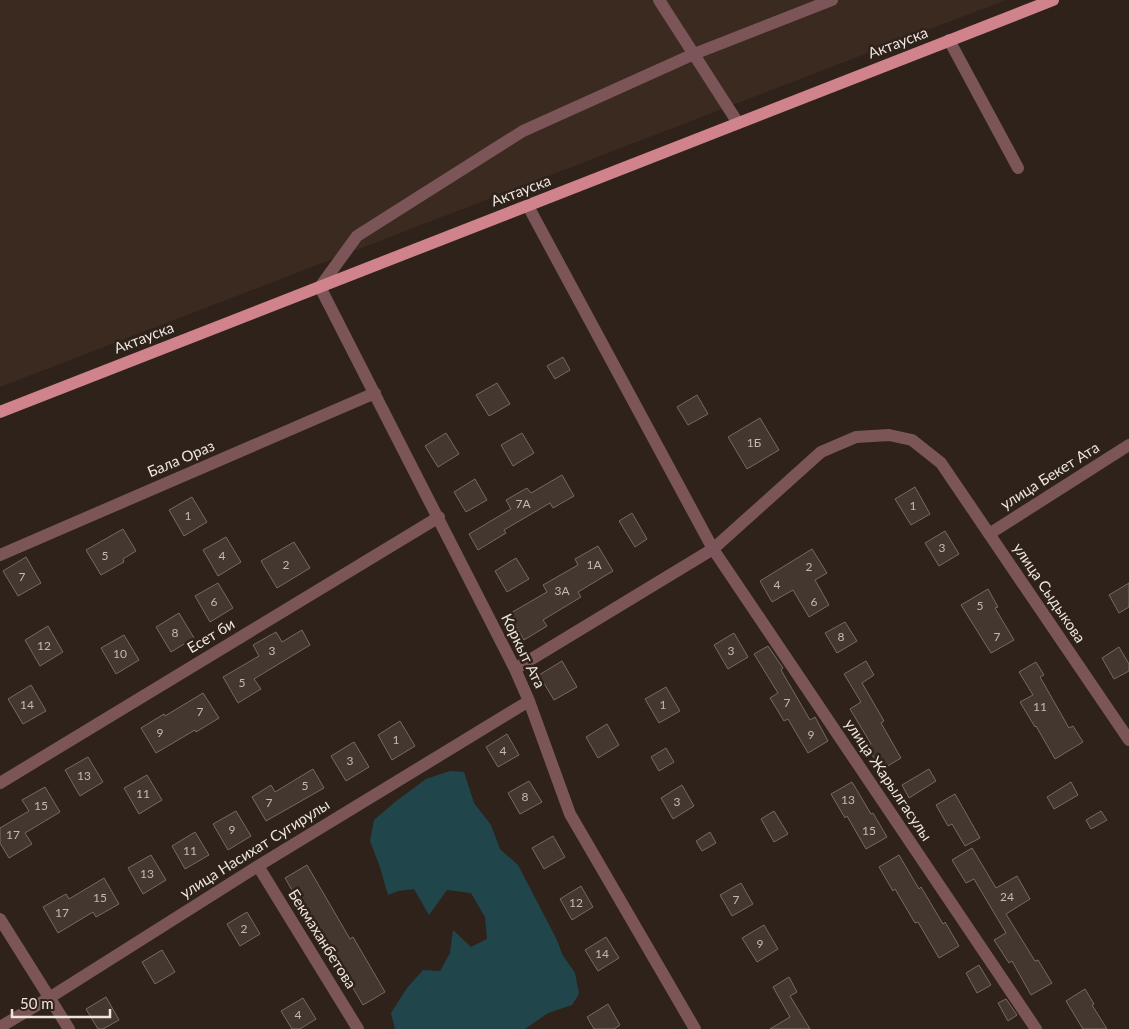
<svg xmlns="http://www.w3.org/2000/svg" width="1129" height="1029" font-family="Lato,sans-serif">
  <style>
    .built { fill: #3b2a1f }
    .water { fill: #20464c }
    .building { fill: #43372f; stroke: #786a61 }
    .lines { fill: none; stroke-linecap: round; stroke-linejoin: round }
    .minor { stroke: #7b5558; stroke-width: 12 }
    .major { stroke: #d0838b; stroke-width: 12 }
    .labels { text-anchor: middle; stroke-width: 5; stroke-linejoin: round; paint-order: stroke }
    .number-label { font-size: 12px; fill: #c3bab4 }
    .street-label { font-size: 15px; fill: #eee5e0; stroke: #2e221b }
  </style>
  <rect width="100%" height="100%" fill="#2e221b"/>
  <!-- built -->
  <path class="built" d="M0,0H1006L0,387Z"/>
  <!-- water -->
  <path class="water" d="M450,771L464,772L474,803L491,825L500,849L518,865L557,940L562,954L575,973L579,994L572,1005L548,1013L525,1029H395L391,1013L407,988L423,970L440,971L450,953L453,930L471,947L487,939L485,917L471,893L447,890L429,915L414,889L398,891L388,895L380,867L370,841L374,820L395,802L426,779Z"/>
  <!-- building -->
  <path class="building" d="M563,357L570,370L555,379L547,366Z
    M497,383L510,404L489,416L476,395Z
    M697,395L708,414L688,425L677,407Z
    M760,418L779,450L747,469L728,437Z
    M446,433L459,454L438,467L425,446Z
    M522,433L534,453L513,466L501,445Z
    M562,475L574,496L553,508L550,503L504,530L506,533L478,550L469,534L511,509L506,500L527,488L531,493Z
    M475,479L487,500L466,512L454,492Z
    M915,487L930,514L911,525L895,499Z
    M192,497L207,522L184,536L169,510Z
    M632,513L647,539L635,547L619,521Z
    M123,529L136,551L123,559L124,562L101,575L86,550Z
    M945,531L959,554L939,566L925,543Z
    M226,537L241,562L218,576L203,550Z
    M294,542L310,568L277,588L261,561Z
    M598,546L613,571L578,592L581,597L543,620L547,626L524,640L509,614L547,592L543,585L578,565L575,559Z
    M812,549L827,573L815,580L829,605L809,617L793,590L772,602L760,581Z
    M26,557L41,583L18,596L3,571Z
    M516,558L529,579L507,592L495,571Z
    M218,583L233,608L210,622L195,596Z
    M1129,583V607L1119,613L1109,595Z
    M988,589L998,607L995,608L1014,640L991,653L961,605Z
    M179,613L194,638L171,652L156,627Z
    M845,622L857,641L837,653L825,633Z
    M48,626L63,652L40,666L25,640Z
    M302,630L310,645L254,679L261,689L238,703L223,677L259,656L253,645L276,632L282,642Z
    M734,633L748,657L728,669L714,645Z
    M124,635L139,660L116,674L101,648Z
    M768,646L783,668L781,670L810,720L815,717L828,741L808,753L788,719L784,721L770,698L778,693L754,654Z
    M1119,647L1129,664V671L1114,679L1102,658Z
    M562,661L577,687L554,700L539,675Z
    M866,661L874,675L862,683L884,721L881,723L901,758L881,770L867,746L871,744L850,709L861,702L844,674Z
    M1036,662L1044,675L1040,677L1069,728L1073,726L1083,742L1055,759L1036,726L1035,727L1020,702L1033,695L1019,672Z
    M31,685L46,711L23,724L8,699Z
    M666,687L680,711L659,723L645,699Z
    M203,693L219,718L196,732L195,730L156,753L141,728L164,714L165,716Z
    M400,721L415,746L392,760L378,735Z
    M607,724L619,745L598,758L586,737Z
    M507,734L519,755L498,767L486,747Z
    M354,742L369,767L346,781L331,756Z
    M666,748L674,762L659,771L651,757Z
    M88,757L103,782L80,796L65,770Z
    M313,769L324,788L266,821L252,797L271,785L275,792Z
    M929,769L936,781L909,798L902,785Z
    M147,775L162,800L139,814L124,788Z
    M529,781L542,802L520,814L508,793Z
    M852,782L871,814L873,813L887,837L866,849L847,816L845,818L831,794Z
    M1071,782L1078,795L1054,809L1047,797Z
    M682,785L694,806L673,819L661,798Z
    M45,787L60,812L25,833L32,844L9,858L0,843V828L29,811L22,800Z
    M955,794L980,838L965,846L952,824L948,826L936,805Z
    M236,811L251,836L228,850L213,824Z
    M774,811L788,834L774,842L761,819Z
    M1101,811L1107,820L1091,829L1086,820Z
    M195,832L209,855L185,869L172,846Z
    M710,832L716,843L702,851L696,841Z
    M553,836L565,857L544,869L532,848Z
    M972,848L996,888L1017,876L1030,899L1006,914L1035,961L1038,960L1052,983L1031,995L1012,961L1009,963L994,940L1006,933L974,879L966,883L952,860Z
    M151,855L166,880L143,894L128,868Z
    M899,855L919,889L921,887L943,924L945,922L959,946L939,958L918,922L915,923L895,889L893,891L879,867Z
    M307,865L350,939L353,937L385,992L363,1005L321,934L318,935L285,878Z
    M104,878L119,904L96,917L93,912L58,933L43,907L66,894L69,899Z
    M741,883L753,904L732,916L720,895Z
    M581,886L593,907L572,920L560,899Z
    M247,912L260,934L240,946L227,924Z
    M764,925L778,949L757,962L742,938Z
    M606,937L619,958L598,971L585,950Z
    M162,950L175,972L155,984L142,962Z
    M979,965L991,985L977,993L966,973Z
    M789,977L797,992L790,996L810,1029H770L790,1017L773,987Z
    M1085,989L1094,1004L1092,1005L1107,1029H1083L1066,1001Z
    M106,997L119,1020L103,1029H98L86,1009Z
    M303,998L316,1019L300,1029H292L281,1011Z
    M1006,999L1017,1015L1008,1021L998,1003Z
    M608,1004L620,1025L614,1029H594L587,1017Z"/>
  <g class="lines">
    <!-- minor -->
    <path class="minor" d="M659,0L738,123
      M949,40L1018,168
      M528,206L713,549L1036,1029
      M989,534L1129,445
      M0,555L375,393
      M515,669L713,549L821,452L856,437L889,435L912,440L941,463L1129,740
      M0,783L439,517
      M258,866L358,1029
      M0,919L69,1029
      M0,1027L49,998L258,866L529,701
      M695,1029L570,814L529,701L515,669L320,287L357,236L523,131L694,54L832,0"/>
    <!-- major -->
    <path class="major" d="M0,412L1053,0"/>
  </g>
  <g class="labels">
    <!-- number labels -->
    <g class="number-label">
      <text x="754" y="447">1Б</text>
      <text x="523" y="508">7А</text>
      <text x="913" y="510">1</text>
      <text x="188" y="520">1</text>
      <text x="942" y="552">3</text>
      <text x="105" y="560">5</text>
      <text x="222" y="560">4</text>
      <text x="286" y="569">2</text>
      <text x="594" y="569">1А</text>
      <text x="809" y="571">2</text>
      <text x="22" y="581">7</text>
      <text x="777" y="589">4</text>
      <text x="562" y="595">3А</text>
      <text x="214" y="606">6</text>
      <text x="814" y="606">6</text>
      <text x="980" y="610">5</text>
      <text x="175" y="637">8</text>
      <text x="841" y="641">8</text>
      <text x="997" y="641">7</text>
      <text x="44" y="650">12</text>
      <text x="272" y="655">3</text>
      <text x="731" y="655">3</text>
      <text x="120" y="658">10</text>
      <text x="242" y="687">5</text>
      <text x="787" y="707">7</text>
      <text x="27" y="709">14</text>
      <text x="663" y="709">1</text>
      <text x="1040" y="711">11</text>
      <text x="200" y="716">7</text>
      <text x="160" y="737">9</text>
      <text x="811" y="739">9</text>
      <text x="396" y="744">1</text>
      <text x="503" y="755">4</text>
      <text x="350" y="765">3</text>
      <text x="84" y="780">13</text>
      <text x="305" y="790">5</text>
      <text x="143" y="798">11</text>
      <text x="525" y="801">8</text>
      <text x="848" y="804">13</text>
      <text x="677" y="806">3</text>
      <text x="269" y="807">7</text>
      <text x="41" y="810">15</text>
      <text x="232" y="834">9</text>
      <text x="869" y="835">15</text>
      <text x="13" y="839">17</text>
      <text x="190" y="855">11</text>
      <text x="147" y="878">13</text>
      <text x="1007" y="901">24</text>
      <text x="100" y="902">15</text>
      <text x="736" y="904">7</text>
      <text x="576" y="907">12</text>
      <text x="62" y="917">17</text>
      <text x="244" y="933">2</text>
      <text x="760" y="948">9</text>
      <text x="602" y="958">14</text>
      <text x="298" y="1019">4</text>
    </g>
    <!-- street labels -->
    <g class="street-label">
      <text transform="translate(898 43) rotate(-21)" y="5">Актауска</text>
      <text transform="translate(521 191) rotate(-21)" y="5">Актауска</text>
      <text transform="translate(144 338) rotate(-21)" y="5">Актауска</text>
      <text transform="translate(181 459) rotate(-23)" y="5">Бала Ораз</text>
      <text transform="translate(1050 476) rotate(-32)" y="5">улица Бекет Ата</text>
      <text transform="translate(1049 593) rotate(56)" y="5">улица Сыдыкова</text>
      <text transform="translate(211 636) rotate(-31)" y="5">Есет би</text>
      <text transform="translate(523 651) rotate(64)" y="5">Коркыт Ата</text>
      <text transform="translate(888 780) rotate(56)" y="5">улица Жарылгасулы</text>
      <text transform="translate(255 849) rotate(-32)" y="5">улица Насихат Сугирулы</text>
      <text transform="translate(322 939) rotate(58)" y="5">Бекмаханбетова</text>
    </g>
  </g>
  <!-- scale -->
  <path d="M12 1009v8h98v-8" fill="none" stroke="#eee5e0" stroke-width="2.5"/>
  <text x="20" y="1009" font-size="15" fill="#eee5e0" stroke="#2e221b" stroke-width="4" paint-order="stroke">50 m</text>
</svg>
